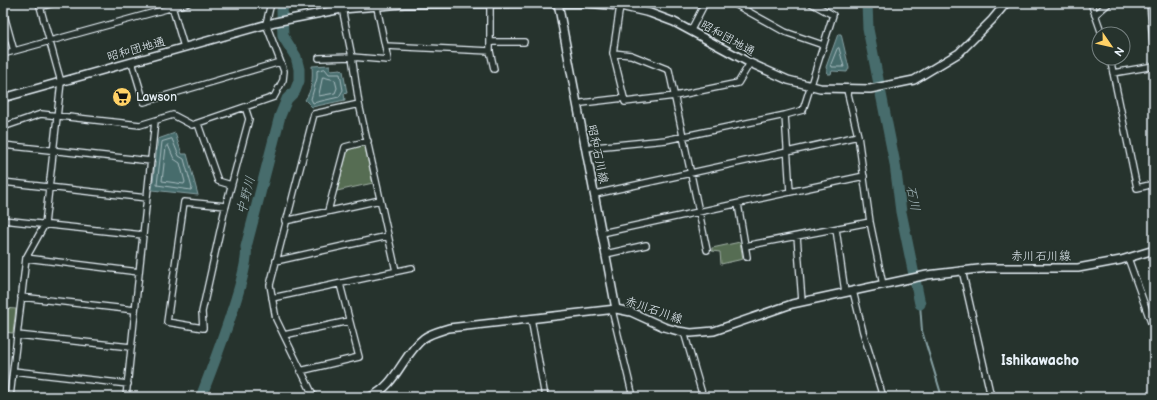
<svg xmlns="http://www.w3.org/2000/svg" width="1157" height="400" font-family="'Balsamiq Sans','Klee One',sans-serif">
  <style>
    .green { fill: #576d52; stroke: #a0afa5 }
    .water { fill: #476c6c; stroke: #87a1a4 }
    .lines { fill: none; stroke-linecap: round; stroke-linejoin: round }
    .shore { stroke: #a8bcc0; stroke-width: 1 }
    .stream { stroke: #87a1a4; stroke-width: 2 }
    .river { stroke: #476c6c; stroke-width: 11 }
    .street-casing { stroke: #e8f1f8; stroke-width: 8 }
    .secondary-casing { stroke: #e8f1f8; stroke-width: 10 }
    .street { stroke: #26332d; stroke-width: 5.5 }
    .secondary { stroke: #26332d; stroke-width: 7 }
    .labels { text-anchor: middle; stroke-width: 3; stroke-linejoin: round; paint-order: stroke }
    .street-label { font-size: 12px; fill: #e8f1f8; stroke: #26332d }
    .poi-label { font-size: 12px; fill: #e8f1f8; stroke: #26332d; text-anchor: start }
    .water-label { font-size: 13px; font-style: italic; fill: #a8bcc0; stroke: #26332d }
    .quarter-label { font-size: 14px; font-weight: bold; fill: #e8f1f8; stroke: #26332d }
  </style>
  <rect width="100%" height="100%" fill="#26332d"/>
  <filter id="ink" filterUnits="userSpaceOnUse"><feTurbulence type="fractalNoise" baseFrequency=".025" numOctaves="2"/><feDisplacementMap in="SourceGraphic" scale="8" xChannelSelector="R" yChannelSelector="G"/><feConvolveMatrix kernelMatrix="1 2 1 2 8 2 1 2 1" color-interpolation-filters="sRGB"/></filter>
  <g filter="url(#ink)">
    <!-- green -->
    <path class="green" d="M362,146L365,147L373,183L337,191L347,152L350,149Z
      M740,242L743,259L721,264L720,252L712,251V248Z
      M3,308L16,309L13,333L3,332Z"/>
    <!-- water -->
    <path class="water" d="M838,34H841L849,68L847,72L832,71L831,74H828L826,67Z
      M330,65V70L341,69L343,71L347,93L344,94L345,100L312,107L305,100C312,90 313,79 312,66Z
      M175,133L182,154H187L198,195L152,190L158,139Z"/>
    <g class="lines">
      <!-- shore -->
      <path class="shore" d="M839,48L844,67H832L831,64L837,49Z
        M325,69L329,74H340L343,90L339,97L313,103L311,99L317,78V71Z
        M323,77L335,80L337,88L335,93L319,96Z
        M172,139L179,156L184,159L192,188L191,190L157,185L162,142Z
        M168,145L174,159L180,163L185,182L184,184L162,181L166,147Z"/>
      <!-- stream -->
      <path class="stream" d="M920,304L922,331L942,397"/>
      <!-- river -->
      <path class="river" d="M867,3L868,29L895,164L901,212L920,304
        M201,397C211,370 251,270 246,247L280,116L287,99L295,91L299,81V69L296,57L283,36L282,11L284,3"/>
      <defs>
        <path id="street" d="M171,3L184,47
          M341,3L352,57L388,60L376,3
          M490,3V51L494,69
          M733,3L785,32L823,45
          M1091,3L1102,34
          M620,6L613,53L631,55L669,70L707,250
          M40,7L54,3
          M3,11L14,51
          M1095,15L1109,3
          M691,30L705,3
          M490,42H524
          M385,46L490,51
          M613,53L625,102L675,96L738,83L750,63
          M3,54L188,3
          M319,58L352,57L359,104L396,271
          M1110,58L1137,188L1154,184
          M132,62L144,102L280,62
          M1113,73L1154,66
          M847,90L858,136L870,222L883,285
          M582,103L624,98
          M785,115L803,110L833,15L811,3
          M198,124L218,181L231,185
          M3,127L41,114L140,125L173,115L192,125L274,97L283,80L284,71L266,24L271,3
          M3,145L151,161
          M585,148L666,140L785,115L790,192L602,233
          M787,152L858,136
          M3,182L147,198
          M790,192L864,176
          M595,194L787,152
          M738,204L747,257
          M226,206L184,202L167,322L203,328L202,312L224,213L249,119L245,107
          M328,211L345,147L368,141
          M3,220L143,235
          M285,221L380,200
          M836,229L845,292
          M797,236L802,301
          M745,246L870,222
          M606,254L646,245
          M26,258L139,272
          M1128,258L1154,331
          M276,261L388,236
          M962,270L991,397
          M853,291L863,332L883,397
          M21,297L135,310
          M272,298L412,268
          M612,310L633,397
          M531,318L545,397
          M684,332L703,397
          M17,335L131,347
          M284,335L349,321
          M13,371L128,384
          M300,371L359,357L340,284
          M10,397L26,258L45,224L61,82L39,3
          M126,397L155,121
          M314,397L276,319L270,285L314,114L359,104"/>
        <path id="secondary" d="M558,3L616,309
          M1151,3L1154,45
          M3,98L275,22L342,9L404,4L585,3L620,6L650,13L674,22L750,63L788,80L820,88L870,89L914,80L959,53L992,20L1006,3
          M370,397C397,385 402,355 424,338C431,333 440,331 449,328L616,309L631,312L664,327L678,331L691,333L714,331L792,304L927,275L987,268H1078L1121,260L1154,250"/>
      </defs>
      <!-- street casing -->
      <use href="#street" class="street-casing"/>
      <!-- secondary casing -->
      <use href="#secondary" class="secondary-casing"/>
      <!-- street -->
      <use href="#street" class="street"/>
      <!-- secondary -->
      <use href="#secondary" class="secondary"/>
    </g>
  </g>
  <!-- icons -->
  <defs>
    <symbol id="supermarket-disc" viewBox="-11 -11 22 22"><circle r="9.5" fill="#ffd166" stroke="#26332d"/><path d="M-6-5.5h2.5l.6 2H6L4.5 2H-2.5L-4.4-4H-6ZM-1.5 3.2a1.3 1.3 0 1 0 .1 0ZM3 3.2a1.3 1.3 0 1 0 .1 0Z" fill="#111"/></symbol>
  </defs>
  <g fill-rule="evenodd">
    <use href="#supermarket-disc" x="111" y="86" width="22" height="22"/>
  </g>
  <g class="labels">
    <!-- street labels -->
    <g class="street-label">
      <text transform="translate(728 38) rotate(29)" y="4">昭和団地通</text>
      <text transform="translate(136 49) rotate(-16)" y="4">昭和団地通</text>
      <text transform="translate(598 154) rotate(78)" y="4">昭和石川線</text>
      <text x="1041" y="260">赤川石川線</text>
      <text transform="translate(654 310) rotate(19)" y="4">赤川石川線</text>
    </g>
    <!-- poi labels -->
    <g class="poi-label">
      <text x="136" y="101">Lawson</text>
    </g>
    <!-- water labels -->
    <g class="water-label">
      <text transform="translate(245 195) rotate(-75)" y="5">中野川</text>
      <text transform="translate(914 198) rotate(79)" y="5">石川</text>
    </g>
    <!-- quarter labels -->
    <g class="quarter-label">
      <text x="1040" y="365">Ishikawacho</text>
    </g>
  </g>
  <!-- margin -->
  <rect width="1157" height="400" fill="none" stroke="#26332d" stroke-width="16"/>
  <rect x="8" y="8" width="1141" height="384" fill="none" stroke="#e8f1f8" stroke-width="1.5" filter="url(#ink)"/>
  <!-- north arrow -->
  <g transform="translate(1111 46) rotate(124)"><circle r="19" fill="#26332d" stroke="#747f7e"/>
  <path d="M0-3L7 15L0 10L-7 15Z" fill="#ffd166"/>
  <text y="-6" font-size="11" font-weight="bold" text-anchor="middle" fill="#e8f1f8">N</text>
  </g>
</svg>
